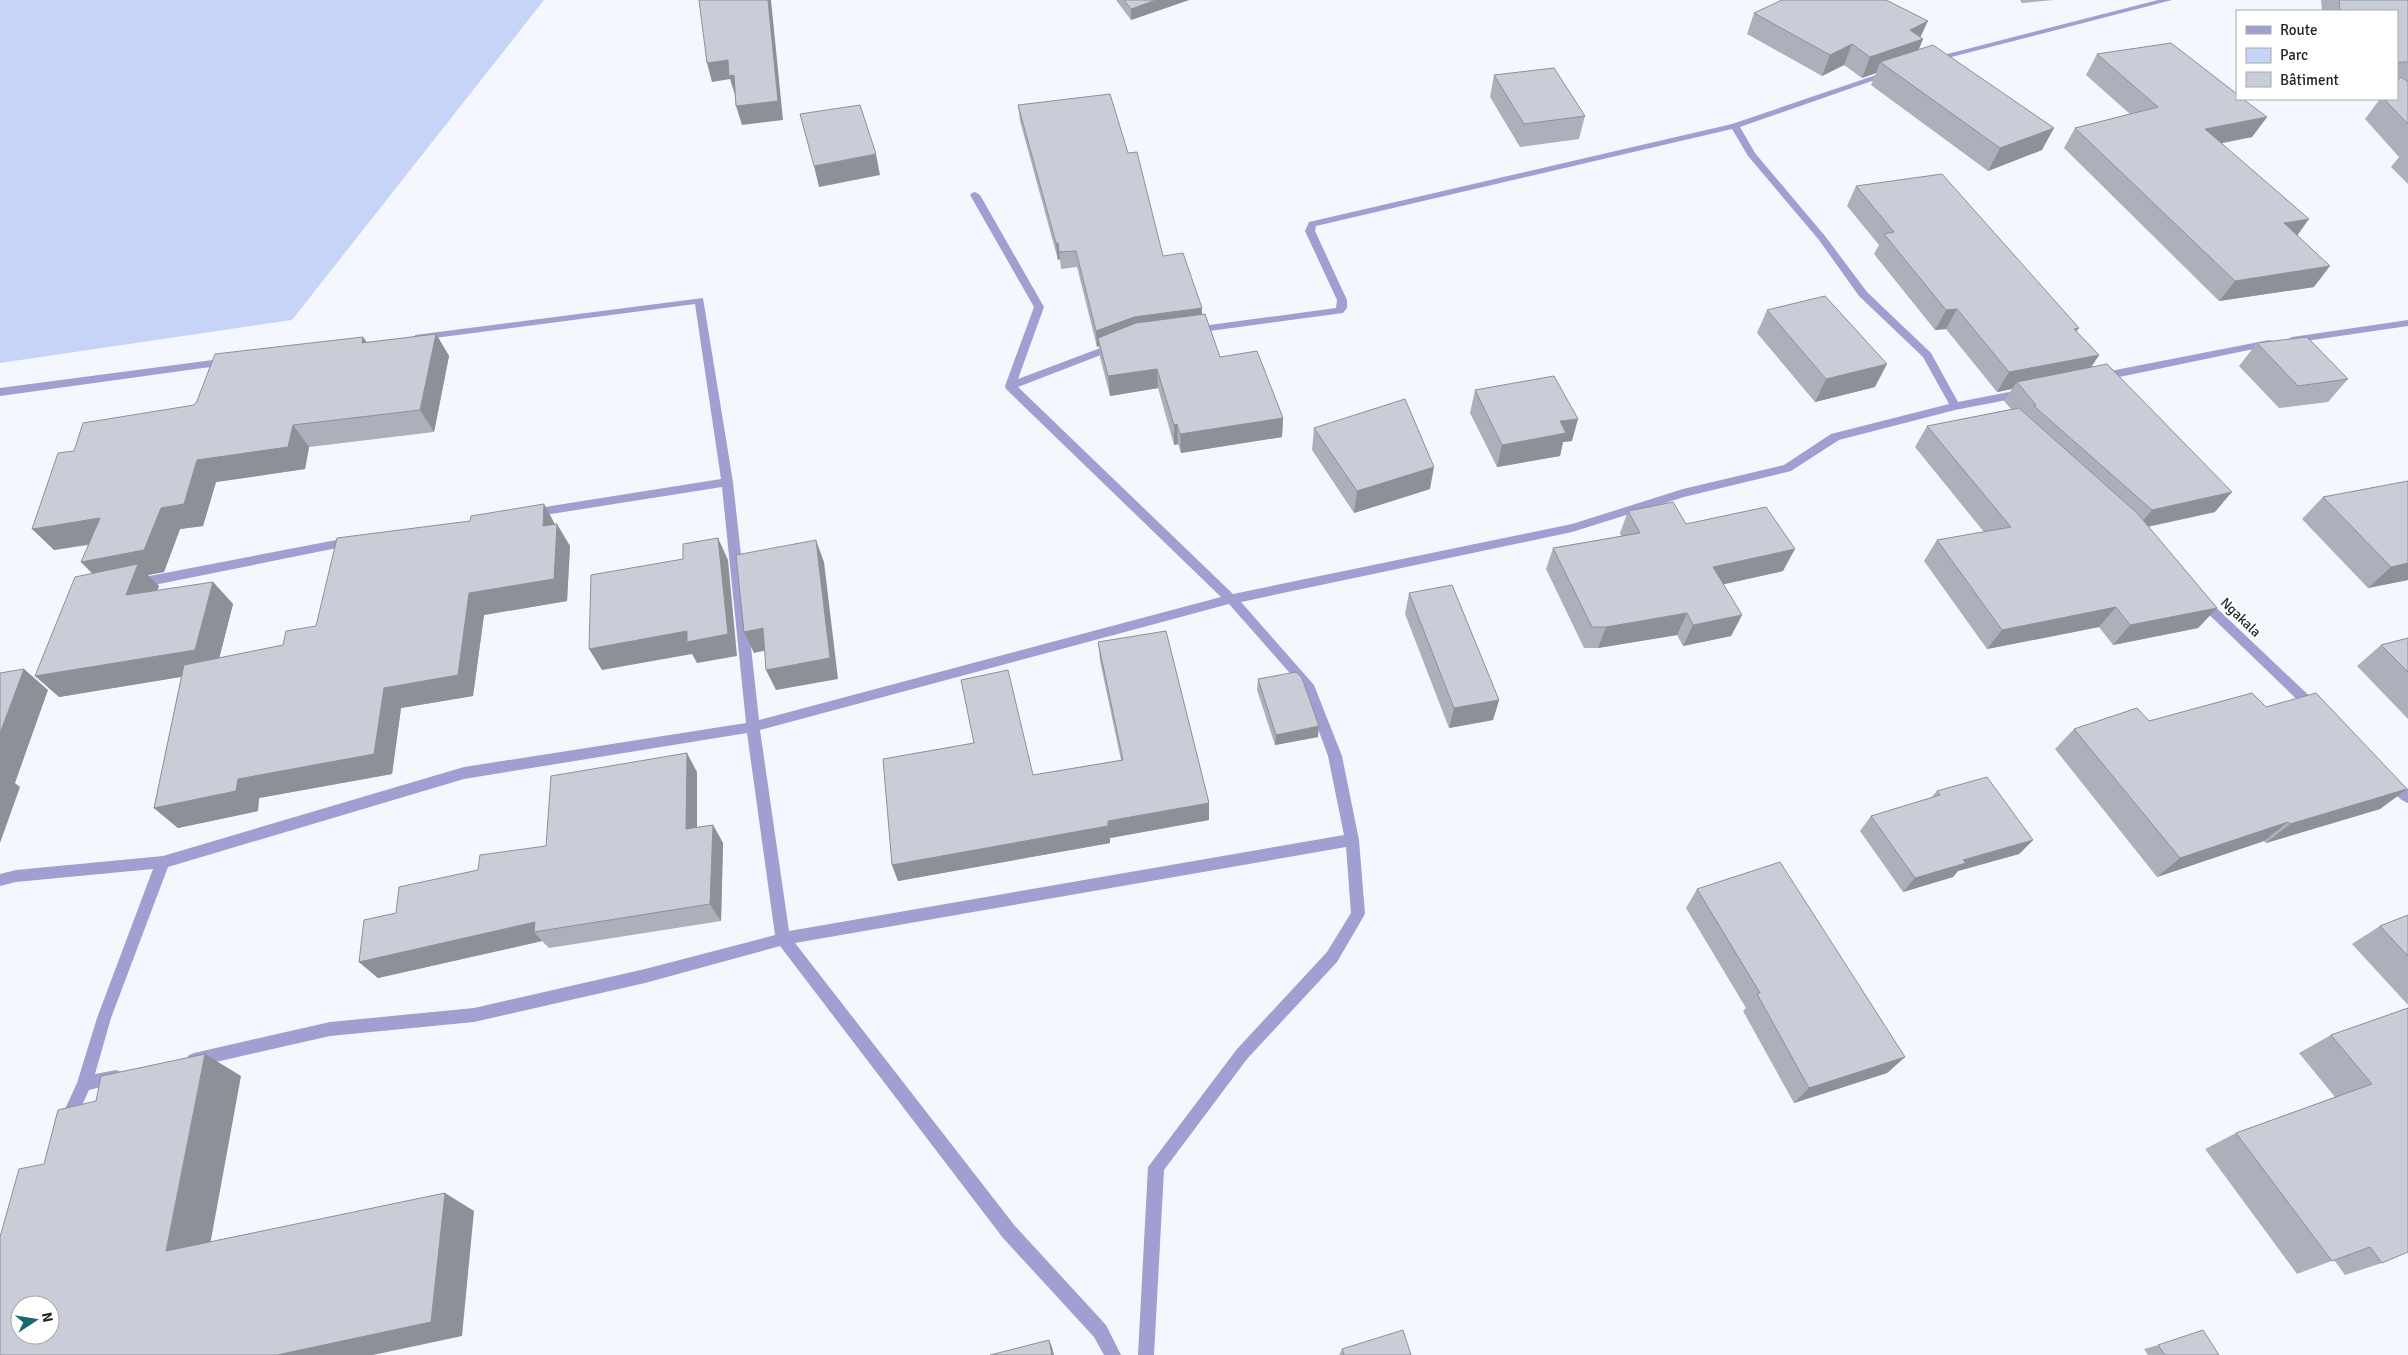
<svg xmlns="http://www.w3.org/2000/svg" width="2408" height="1355" font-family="Signika,sans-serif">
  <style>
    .green { fill: #c6d4f8 }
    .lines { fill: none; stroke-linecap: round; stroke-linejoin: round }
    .minor { fill: #a09fd1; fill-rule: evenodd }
    .wall { fill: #adb0ba }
    .shaded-wall { fill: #8d9097 }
    .building { fill: #c9cdd8; stroke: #8d9097; fill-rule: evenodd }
    .labels { text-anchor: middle; stroke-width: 4.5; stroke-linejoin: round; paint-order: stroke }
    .street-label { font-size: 14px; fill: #232529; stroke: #fff }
  </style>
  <rect width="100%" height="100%" fill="#f4f7fd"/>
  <!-- green -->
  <path class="green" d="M0,0H544L292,320L0,363Z"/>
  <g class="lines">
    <!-- minor -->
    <path class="minor" d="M2158,0H2172L1932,62L1928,59Z
      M1885,72L1892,74L1740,127L1755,153L1825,236L1867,292L1931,353L1958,402L2024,389L2029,393L2028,396L1955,410L1839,440L1791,471L1684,497L1572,532L1241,602L1314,685L1342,756L1359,840L1365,914L1337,962L1247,1059L1164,1170L1154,1355H1138L1148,1167L1237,1049L1327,952L1351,913L1346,847L795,943L1015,1226L1106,1325L1121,1355H1104L1094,1337L1003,1238L780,946L645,983L474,1022L330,1036L194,1067L189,1065L186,1060L189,1055L194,1053L330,1022L474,1008L645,969L775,935L747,733L464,779L168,867L111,1018L95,1074L116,1070L121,1072L124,1077L121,1082L89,1090L73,1125L68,1128L63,1125L60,1120L77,1083L97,1018L153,869L16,882L0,886V874L16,870L163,856L464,767L746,723L722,487L532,517L526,513L532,509L721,479L695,304L419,340L415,339V335L703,298L733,482L759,720L1221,597L1006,389L1005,386L1034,307L970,195L972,193L975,192L980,195L1044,307L1018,379L1111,344H1119L1120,346L1119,348L1018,387L1233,594L1572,524L1683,489L1784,465L1831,434L1949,404L1923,357L1859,296L1819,240L1748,156L1732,129L1316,226L1315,231L1347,300V308L1343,313L1195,333L1190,330L1195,327L1336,308L1337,300L1305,231L1309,222L1732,124ZM1229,604L1303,688L1328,756L1344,835L789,931L760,730Z
      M2408,320V326L2292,343L2287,340L2292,337Z
      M2269,340L2273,341V345L2100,381L2095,377L2100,373Z
      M228,358L232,360V364L0,396V388Z
      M352,537L358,541L352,545L139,588L133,583L139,578Z
      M2201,595L2205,597L2319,705L2321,709L2319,713H2311L2197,603L2195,600L2197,597Z
      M2391,775L2408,789V803C2399,800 2389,789 2384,781L2386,777Z"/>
  </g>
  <!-- wall -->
  <path class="wall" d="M1116,0H1189L1131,20Z
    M2020,0H2054L2022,3Z
    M2321,0H2408V184L2391,167L2399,157L2365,119L2380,99H2397V11H2322Z
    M1754,13L1921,38L1923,39L1918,50L2042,150L1988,171L1871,85L1876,73L1862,78L1844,65L1822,76L1747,34Z
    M2097,54L2267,117L2252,137L2222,143L2297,236L2314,287L2219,301L2064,148L2075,128L2130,114L2086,75Z
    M1494,75L1585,116L1579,139L1520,147L1490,97Z
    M1018,105L1128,153L1163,256L1202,308V314L1220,357L1283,418L1282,437L1181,453L1178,444L1174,445L1158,388L1110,396L1100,357L1099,346L1097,347L1077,267L1061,269L1060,259L1058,260L1020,121Z
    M1856,186L2079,328L2077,332L2099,355L2091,367L2215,512L2148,527L2217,608L2198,628L2113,645L2099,627L1987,649L1924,561L1937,540L1984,532L1915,447L1927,426L2011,409L2004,401L2012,389L1997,392L1946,329L1935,330L1874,254L1879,245L1847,206Z
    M1767,310L1875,387L1815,402L1757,333Z
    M436,334L449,356L434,432L309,447L305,469L216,482L203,526L180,529L164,572L148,575L159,586L157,591L213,582L233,604L219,658L283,645L316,626L555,524L570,546L567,601L484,615L473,696L401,708L392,774L259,798L258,811L178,828L154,808L181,677L59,697L93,574L81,562L89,545L54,550L74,451L194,405L197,401L363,337L367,342Z
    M2257,343L2348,379L2328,402L2279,408L2239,366Z
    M1475,390L1572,441L1563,442L1560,456L1497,467L1470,413Z
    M1314,428L1430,489L1354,513L1312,450Z
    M2408,481V580L2368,588L2302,519L2323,497Z
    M1628,511L1686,524L1783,571L1723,584L1742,615L1731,636L1683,646L1677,635L1598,648H1584L1546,569L1553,548L1621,536L1620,533Z
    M1409,593L1499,700L1493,720L1449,728L1405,614Z
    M2408,638V719L2357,666L2381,645Z
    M1098,642L1209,820L1110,838V843L898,881L892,865L974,743L1033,775L1121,760L1100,661Z
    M1258,679L1318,737L1275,745L1257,690Z
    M2266,707L2407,789L2380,809L2266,843L2264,841L2157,877L2055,749L2074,729L2149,721Z
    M697,772V827L713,825L723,843L721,921L549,948L542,941L378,978L359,962L396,913L546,846Z
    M1937,791L2033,840L2019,854L1958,871L1953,877L1903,892L1860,831L1871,816L1931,798Z
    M1697,889L1905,1057L1887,1073L1794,1103L1743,1011L1746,1008L1686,908Z
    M2408,915V1005L2352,944L2380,926Z
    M2408,1008L2382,1263L2345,1275L2334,1260L2297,1274L2205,1149L2236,1133L2335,1097L2299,1053L2331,1035Z
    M2158,1345L2219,1355H2148L2144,1349Z
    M1342,1349L1411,1355H1339Z"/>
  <!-- shaded-wall -->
  <path class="shaded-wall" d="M768,0H771L783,120L742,125L736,106Z
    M1156,0H1189L1131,20V9Z
    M1928,21L1919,40L1923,39L1914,61L1880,62L1876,73L1862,78L1870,57L1910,30Z
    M1852,44L1844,65L1822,76L1830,55Z
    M728,60L734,75L740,94L735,95L730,79L712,82L707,63Z
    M2267,117L2252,137L2192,149L2205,129Z
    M2054,128L2042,150L1988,171L2000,148Z
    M876,154L880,175L819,187L814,166Z
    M2309,219L2294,240L2284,223Z
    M1056,243H1058L1060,259L1058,260Z
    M2330,266L2314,287L2219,301L2235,281Z
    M1202,308V324L1098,338L1099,346L1097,347L1096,331L1134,317Z
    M1957,309L1946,329L1935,330L1946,310Z
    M436,334L449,356L434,432L420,410Z
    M363,337L377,359L362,343Z
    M2099,355L2086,375L2017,382L2012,389L1997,392L2009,372Z
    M1887,364L1875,387L1815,402L1826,379Z
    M1157,369L1158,388L1110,396L1108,376Z
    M1283,418L1282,437L1181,453L1180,434Z
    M1578,419L1572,441L1563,442L1560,456L1497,467L1502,445L1560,421Z
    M1177,424L1178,444L1174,445V425Z
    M293,425L309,447L305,469L216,482L203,526L180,529L164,572L148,575L159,586L148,617L103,584L81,562L161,508L197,460Z
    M1434,467L1430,489L1354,513L1357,491Z
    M2232,492L2215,512L2136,529L2152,510Z
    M544,504L556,526H543Z
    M100,518L120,539L54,550L32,529Z
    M557,524L570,546L567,601L484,615L473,696L401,708L392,774L259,798L258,811L178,828L154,808L238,779L384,688L469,593Z
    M718,538L728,560L737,656L697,663L692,654L602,670L589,649Z
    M816,540L824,562L838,679L776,690L766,670Z
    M1795,549L1783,571L1703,589L1713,567Z
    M2408,563V580L2368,588L2391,567Z
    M213,582L233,604L216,671L59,697L35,676Z
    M2116,607L2099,627L1987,649L2002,630Z
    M2217,608L2198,628L2113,645L2130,625Z
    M1687,613L1677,635L1598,648L1606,627Z
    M1742,615L1731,636L1683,646L1693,625Z
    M763,628L772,649L754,653L744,632Z
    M24,669L48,690L15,783L20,787L0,843V733Z
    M1499,700L1493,720L1449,728L1454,708Z
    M1319,726L1318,737L1275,745L1276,735Z
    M687,753L697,772V847L686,829Z
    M2407,789L2380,809L2266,843L2290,824Z
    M1209,803V820L1110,838V843L898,881L892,865L1108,821Z
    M2288,822L2264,841L2157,877L2180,858Z
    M713,825L723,843L721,921L710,904Z
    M2033,840L2019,854L1958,871L1953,877L1903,892L1915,878L1963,860Z
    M535,922L534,932L542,941L378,978L359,962Z
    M205,1054L241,1076L206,1267L166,1251Z
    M1905,1057L1887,1073L1794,1103L1809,1088Z
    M445,1193L474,1211L462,1336L373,1355H277Z
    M1049,1340L1052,1347L1054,1355H1052Z"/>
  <!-- building -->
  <path class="building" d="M699,0H768L778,101L736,106L734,75L729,76L728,60L707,63Z
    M1124,0H1156L1131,9Z
    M1782,0H1886L1928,21L1910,30L1923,39L1870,57L1852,44L1830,55L1754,13Z
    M2339,0H2408V62H2397V11H2340Z
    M2171,43L2237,94V99H2243L2267,117L2205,129L2309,219L2284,223L2330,266L2235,281L2075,128L2158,107L2097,54Z
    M1933,45L2054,128L2000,148L1880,62Z
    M1554,68L1585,116L1524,124L1494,75Z
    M2401,77L2408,82V124L2384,99H2397V81Z
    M1110,94L1128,153L1137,152L1163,256L1183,253L1202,308L1134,317L1096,331L1076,251L1059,252L1058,243H1056L1018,105Z
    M860,105L876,154L814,166L800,114Z
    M1942,174L2079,328L2074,329L2099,355L2009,372L1957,309L1946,310L1884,234L1894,232L1856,186Z
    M1825,296L1887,364L1826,379L1767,310Z
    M1205,314L1220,357L1257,351L1283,418L1180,434L1177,424L1174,425L1157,369L1108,376L1098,338L1136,323Z
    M436,334L420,410L293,425L288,447L197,460L184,504L161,508L144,550L81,562L100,518L32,529L58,453L74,451L83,423L194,405L197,401L215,354L363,337L362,343Z
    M2307,337L2348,379L2298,386L2257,343Z
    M2107,364L2232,492L2152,510L2034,406L2036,405L2017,382Z
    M1554,376L1578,419L1560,421L1566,433L1502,445L1475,390Z
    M1405,399L1434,467L1357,491L1314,428Z
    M2019,408L2137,513L2217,608L2130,625L2116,607L2002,630L1937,540L2011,527L1927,426Z
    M2408,481V563L2391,567L2323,497Z
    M1673,502L1686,524L1766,507L1795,549L1713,567L1742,615L1693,625L1687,613L1606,627H1592L1553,548L1640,533L1628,511Z
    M544,504L543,526L557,524L554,579L469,593L458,675L384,688L374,754L238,779L236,791L154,808L184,665L283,645L286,631L316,626L337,538L470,521L471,516Z
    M718,538L728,634L687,642V631L589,649L591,575L683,559V544Z
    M816,540L830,658L766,670L763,628L744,632L736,555Z
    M138,564L126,595L213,582L195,650L35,676L75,577Z
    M1452,585L1499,700L1454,708L1409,593Z
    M1166,631L1209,803L1108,821V826L892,865L883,759L974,743L961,680L1008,670L1033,775L1123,760L1098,642Z
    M2408,638V672L2381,645Z
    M24,669L0,733V673Z
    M1296,672L1302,678L1319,726L1276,735L1258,679Z
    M2252,693L2266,707L2316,693L2407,789L2290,824L2288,822L2180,858L2074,729L2137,708L2149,721Z
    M687,753L686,829L713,825L710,904L534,932L535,922L359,962L364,920L396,913L399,887L478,870L480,855L546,846L551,776Z
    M1987,777L2033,840L1963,860L1966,863L1915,878L1871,816L1940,795L1937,791Z
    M1780,862L1905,1057L1809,1088L1757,994L1760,993L1697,889Z
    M2408,915V956L2380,926Z
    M2408,1008V1252L2382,1263L2370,1247L2332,1261L2236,1133L2372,1084L2331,1035Z
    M205,1054L166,1251L445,1193L431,1322L277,1355H0V1237L19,1169L44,1164L58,1110L96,1101L101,1076ZM20,1305H50V1335H20Z
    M1403,1330L1411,1355H1344L1342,1349Z
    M2203,1330L2219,1355H2165L2158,1345Z
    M1049,1340L1052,1355H990Z"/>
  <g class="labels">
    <!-- street labels -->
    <g class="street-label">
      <text transform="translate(2241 617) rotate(44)" y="5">Ngakala</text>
    </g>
  </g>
  <!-- legend -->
  <rect x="2236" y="10" width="162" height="90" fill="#ffffff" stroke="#a7a8a9"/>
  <rect x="2246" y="26" width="25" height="8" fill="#a09fd1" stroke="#a7a8a9"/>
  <text x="2280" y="35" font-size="15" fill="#232529">Route</text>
  <rect x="2246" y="48" width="25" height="15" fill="#c6d4f8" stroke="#a7a8a9"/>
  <text x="2280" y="60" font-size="15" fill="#232529">Parc</text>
  <rect x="2246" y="72" width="25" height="15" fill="#c9cdd8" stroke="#a7a8a9"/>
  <text x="2280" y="85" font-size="15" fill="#232529">Bâtiment</text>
  <!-- north arrow -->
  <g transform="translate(35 1320) rotate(78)"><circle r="24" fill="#ffffff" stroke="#a7a8a9"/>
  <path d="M0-4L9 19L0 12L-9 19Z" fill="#19666f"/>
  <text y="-8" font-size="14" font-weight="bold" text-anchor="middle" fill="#232529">N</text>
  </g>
</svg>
